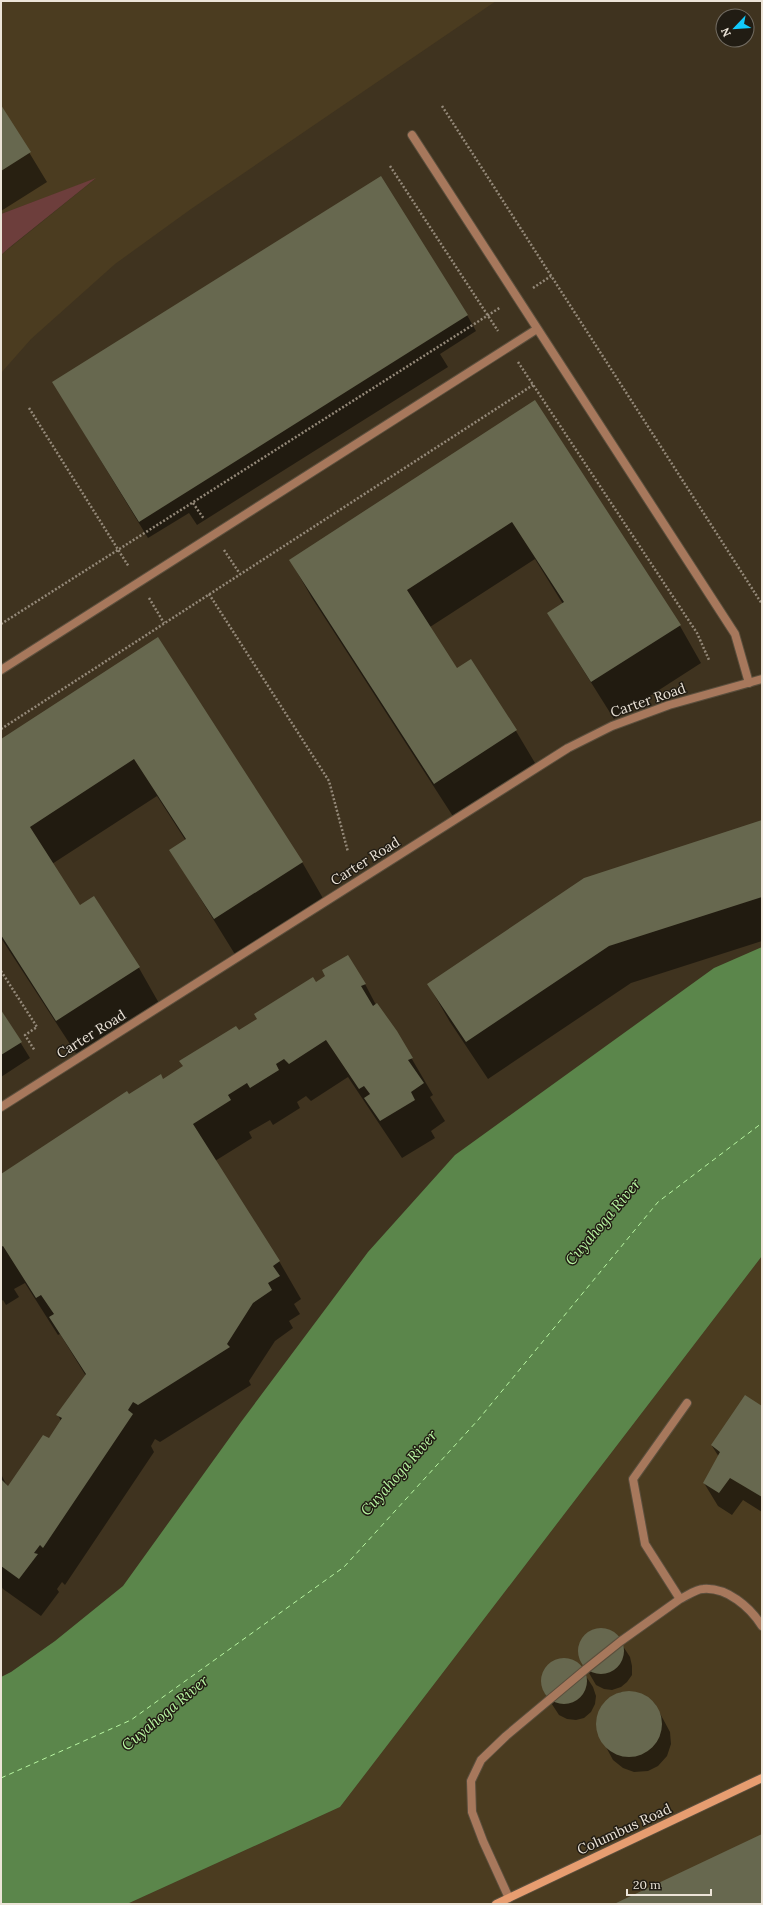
<svg xmlns="http://www.w3.org/2000/svg" width="763" height="1905" font-family="Lora,serif">
  <style>
    .built { fill: #4b3c20 }
    .green { fill: #6d3e3c }
    .water { fill: #5b864b }
    .shadow { fill: #0007 }
    .lines { fill: none; stroke-linecap: round; stroke-linejoin: round }
    .ferry { stroke: #b8f6a2; stroke-width: 1; stroke-dasharray: 5 4; stroke-linecap: butt }
    .building { fill: #67684f }
    .lane-casing { stroke: #5b4f3d; stroke-width: 10 }
    .street-casing { stroke: #5b4f3d; stroke-width: 10 }
    .secondary-casing { stroke: #5b4f3d; stroke-width: 10 }
    .path { stroke: #948979; stroke-width: 2.5; stroke-dasharray: 2 2; stroke-linecap: butt }
    .lane { stroke: #a7785c; stroke-width: 8 }
    .street { stroke: #a7785c; stroke-width: 8 }
    .secondary { stroke: #e79d70; stroke-width: 8 }
    .labels { text-anchor: middle; stroke-width: 3; stroke-linejoin: round; paint-order: stroke }
    .street-label { font-size: 14px; fill: #ece4d8; stroke: #211c13 }
    .water-label { font-size: 15px; font-style: italic; fill: #b8f6a2; stroke: #211c13 }
  </style>
  <rect width="100%" height="100%" fill="#3f331f"/>
  <!-- built -->
  <path class="built" d="M1,1H496L191,209L115,264L31,339L1,373V255L95,179L1,214Z
    M762,1256V1904H127L340,1807Z"/>
  <!-- green -->
  <path class="green" d="M96,178L10,247L1,255V214Z"/>
  <!-- water -->
  <path class="water" d="M762,947V1256L340,1807L127,1904H1V1677L11,1672L55,1641L123,1586L241,1422L368,1252L455,1155L714,968Z"/>
  <!-- shadow -->
  <path class="shadow" d="M1,106L47,182L1,211Z
    M467,315L476,331L440,354L448,367L197,525L189,513L148,538L53,382Z
    M535,402L680,626L701,663L614,719L548,614L563,604L535,559L430,627L457,670L471,661L516,731L538,768L456,821L312,598L290,560Z
    M158,638L302,862L324,900L236,956L171,851L186,841L157,796L52,864L80,907L139,968L160,1005L79,1058L1,938V740Z
    M762,821V941L631,983L488,1079L450,1022L428,984Z
    M316,983L365,984L376,1005L396,1032L433,1095L430,1097L445,1121L431,1131L435,1138L402,1158L348,1077L311,1101L306,1096L297,1102L300,1108L273,1125L270,1120L249,1132L252,1138L215,1161L279,1261L301,1299L294,1304L300,1314L289,1321L293,1328L275,1341L249,1381L251,1385L160,1442L155,1439L151,1446L154,1452L65,1585L62,1582L57,1589L59,1592L41,1616L3,1589L1,1586V1474L8,1488L49,1439L61,1421L58,1415L86,1376L60,1334L58,1335L25,1283L14,1289L19,1297L6,1305L3,1300L1,1301V1175L129,1095L163,1080Z
    M1,1011L30,1058L1,1077Z
    M762,1407V1512L743,1500L732,1515L718,1506L704,1483L719,1457L712,1446Z
    M599,1629L608,1630L615,1634L630,1657L632,1666V1675L627,1682L621,1687L612,1690L604,1689L596,1685L582,1661L579,1653L580,1644L584,1637L591,1631Z
    M562,1659L571,1660L578,1664L593,1687L596,1696L595,1704L591,1712L584,1718L576,1720L567,1719L559,1715L544,1692L542,1683L543,1675L547,1667L554,1662Z
    M621,1692H633L645,1696L655,1704L670,1732L671,1744L667,1756L658,1766L648,1771L634,1772L623,1768L613,1760L598,1732L597,1719L601,1707L609,1698Z"/>
  <g class="lines">
    <!-- ferry -->
    <path class="ferry" d="M1,1778L131,1720L344,1567L478,1420L658,1202L762,1123"/>
  </g>
  <!-- building -->
  <path class="building" d="M1,105L31,152L1,171Z
    M381,176L468,315L139,522L52,382Z
    M535,400L681,625L591,682L547,613L564,602L512,522L407,590L457,668L471,659L517,730L434,784L289,560Z
    M158,637L303,862L214,919L169,850L186,839L134,759L30,827L80,905L94,896L140,967L56,1021L1,935V739Z
    M762,820V897L609,946L466,1042L427,984L584,878Z
    M348,955L366,984L361,986L373,1006L377,1003L397,1031L413,1058L408,1060L424,1083L411,1092L415,1100L380,1121L364,1098L370,1094L364,1086L359,1089L326,1040L289,1064L284,1059L276,1064L279,1070L250,1088L247,1083L228,1095L231,1100L193,1124L280,1261L273,1266L280,1276L268,1283L272,1290L253,1303L227,1344L230,1347L138,1405L133,1402L128,1410L133,1414L43,1548L40,1545L34,1553L38,1554L19,1579L1,1566V1479L8,1486L43,1435L49,1438L62,1418L56,1415L86,1374L49,1317L54,1314L41,1295L36,1298L3,1246L1,1247V1174L127,1091L129,1094L161,1074L163,1079L183,1066L179,1061L236,1026L239,1030L257,1019L254,1014L313,977L316,982L325,976L322,970Z
    M1,1010L22,1042L1,1055Z
    M745,1395L762,1406V1497L730,1478L719,1493L703,1483L720,1452L711,1445Z
    M578 1651a23 23 0 1 1 46 0a23 23 0 1 1-46 0Z
    M541 1681a23 23 0 1 1 46 0a23 23 0 1 1-46 0Z
    M596 1724a33 33 0 1 1 66 0a33 33 0 1 1-66 0Z
    M762,1834V1904H614Z"/>
  <g class="lines">
    <defs>
      <path id="lane" d="M412,135L735,634L749,683
        M1,670L537,329
        M680,1599C687,1596 696,1589 703,1589C727,1587 750,1607 762,1626
        M509,1898L483,1841L472,1812L471,1781L481,1760L506,1736L586,1669L621,1641L680,1599L645,1544L633,1479L687,1403"/>
      <path id="street" d="M1,1107L568,748L612,726L669,705L762,679"/>
      <path id="secondary" d="M496,1904L762,1778"/>
    </defs>
    <!-- lane casing -->
    <use href="#lane" class="lane-casing"/>
    <!-- street casing -->
    <use href="#street" class="street-casing"/>
    <!-- secondary casing -->
    <use href="#secondary" class="secondary-casing"/>
    <!-- path -->
    <path class="path" d="M442,106L762,604
      M390,166L498,331
      M533,288L551,276
      M518,362L697,633L709,660
      M29,408L129,567
      M193,503L204,519
      M224,550L240,574
      M209,594L329,781L348,852
      M149,598L164,623
      M1,624L501,307
      M1,729L533,385
      M1,971L37,1027L25,1035L35,1051"/>
    <!-- lane -->
    <use href="#lane" class="lane"/>
    <!-- street -->
    <use href="#street" class="street"/>
    <!-- secondary -->
    <use href="#secondary" class="secondary"/>
  </g>
  <g class="labels">
    <!-- street labels -->
    <g class="street-label">
      <text transform="translate(648 700) rotate(-19)" y="5">Carter Road</text>
      <text transform="translate(365 861) rotate(-32)" y="5">Carter Road</text>
      <text transform="translate(91 1034) rotate(-32)" y="5">Carter Road</text>
      <text transform="translate(624 1829) rotate(-25)" y="5">Columbus Road</text>
    </g>
    <!-- water labels -->
    <g class="water-label">
      <text transform="translate(603 1222) rotate(-50)" y="5">Cuyahoga River</text>
      <text transform="translate(399 1473) rotate(-49)" y="5">Cuyahoga River</text>
      <text transform="translate(165 1713) rotate(-40)" y="5">Cuyahoga River</text>
    </g>
  </g>
  <!-- border -->
  <rect width="763" height="1905" fill="none" stroke="#ece4d8" stroke-width="4"/>
  <!-- north arrow -->
  <g transform="translate(735 28) rotate(245)"><circle r="19" fill="#211c13" stroke="#726c62"/>
  <path d="M0-3L7 15L0 10L-7 15Z" fill="#12cafb"/>
  <text y="-6" font-size="11" font-weight="bold" text-anchor="middle" fill="#ece4d8">N</text>
  </g>
  <!-- scale -->
  <path d="M627 1889v6h84v-6" fill="none" stroke="#ece4d8" stroke-width="2"/>
  <text x="633" y="1889" font-size="12" fill="#ece4d8" stroke="#211c13" stroke-width="3" paint-order="stroke">20 m</text>
</svg>
